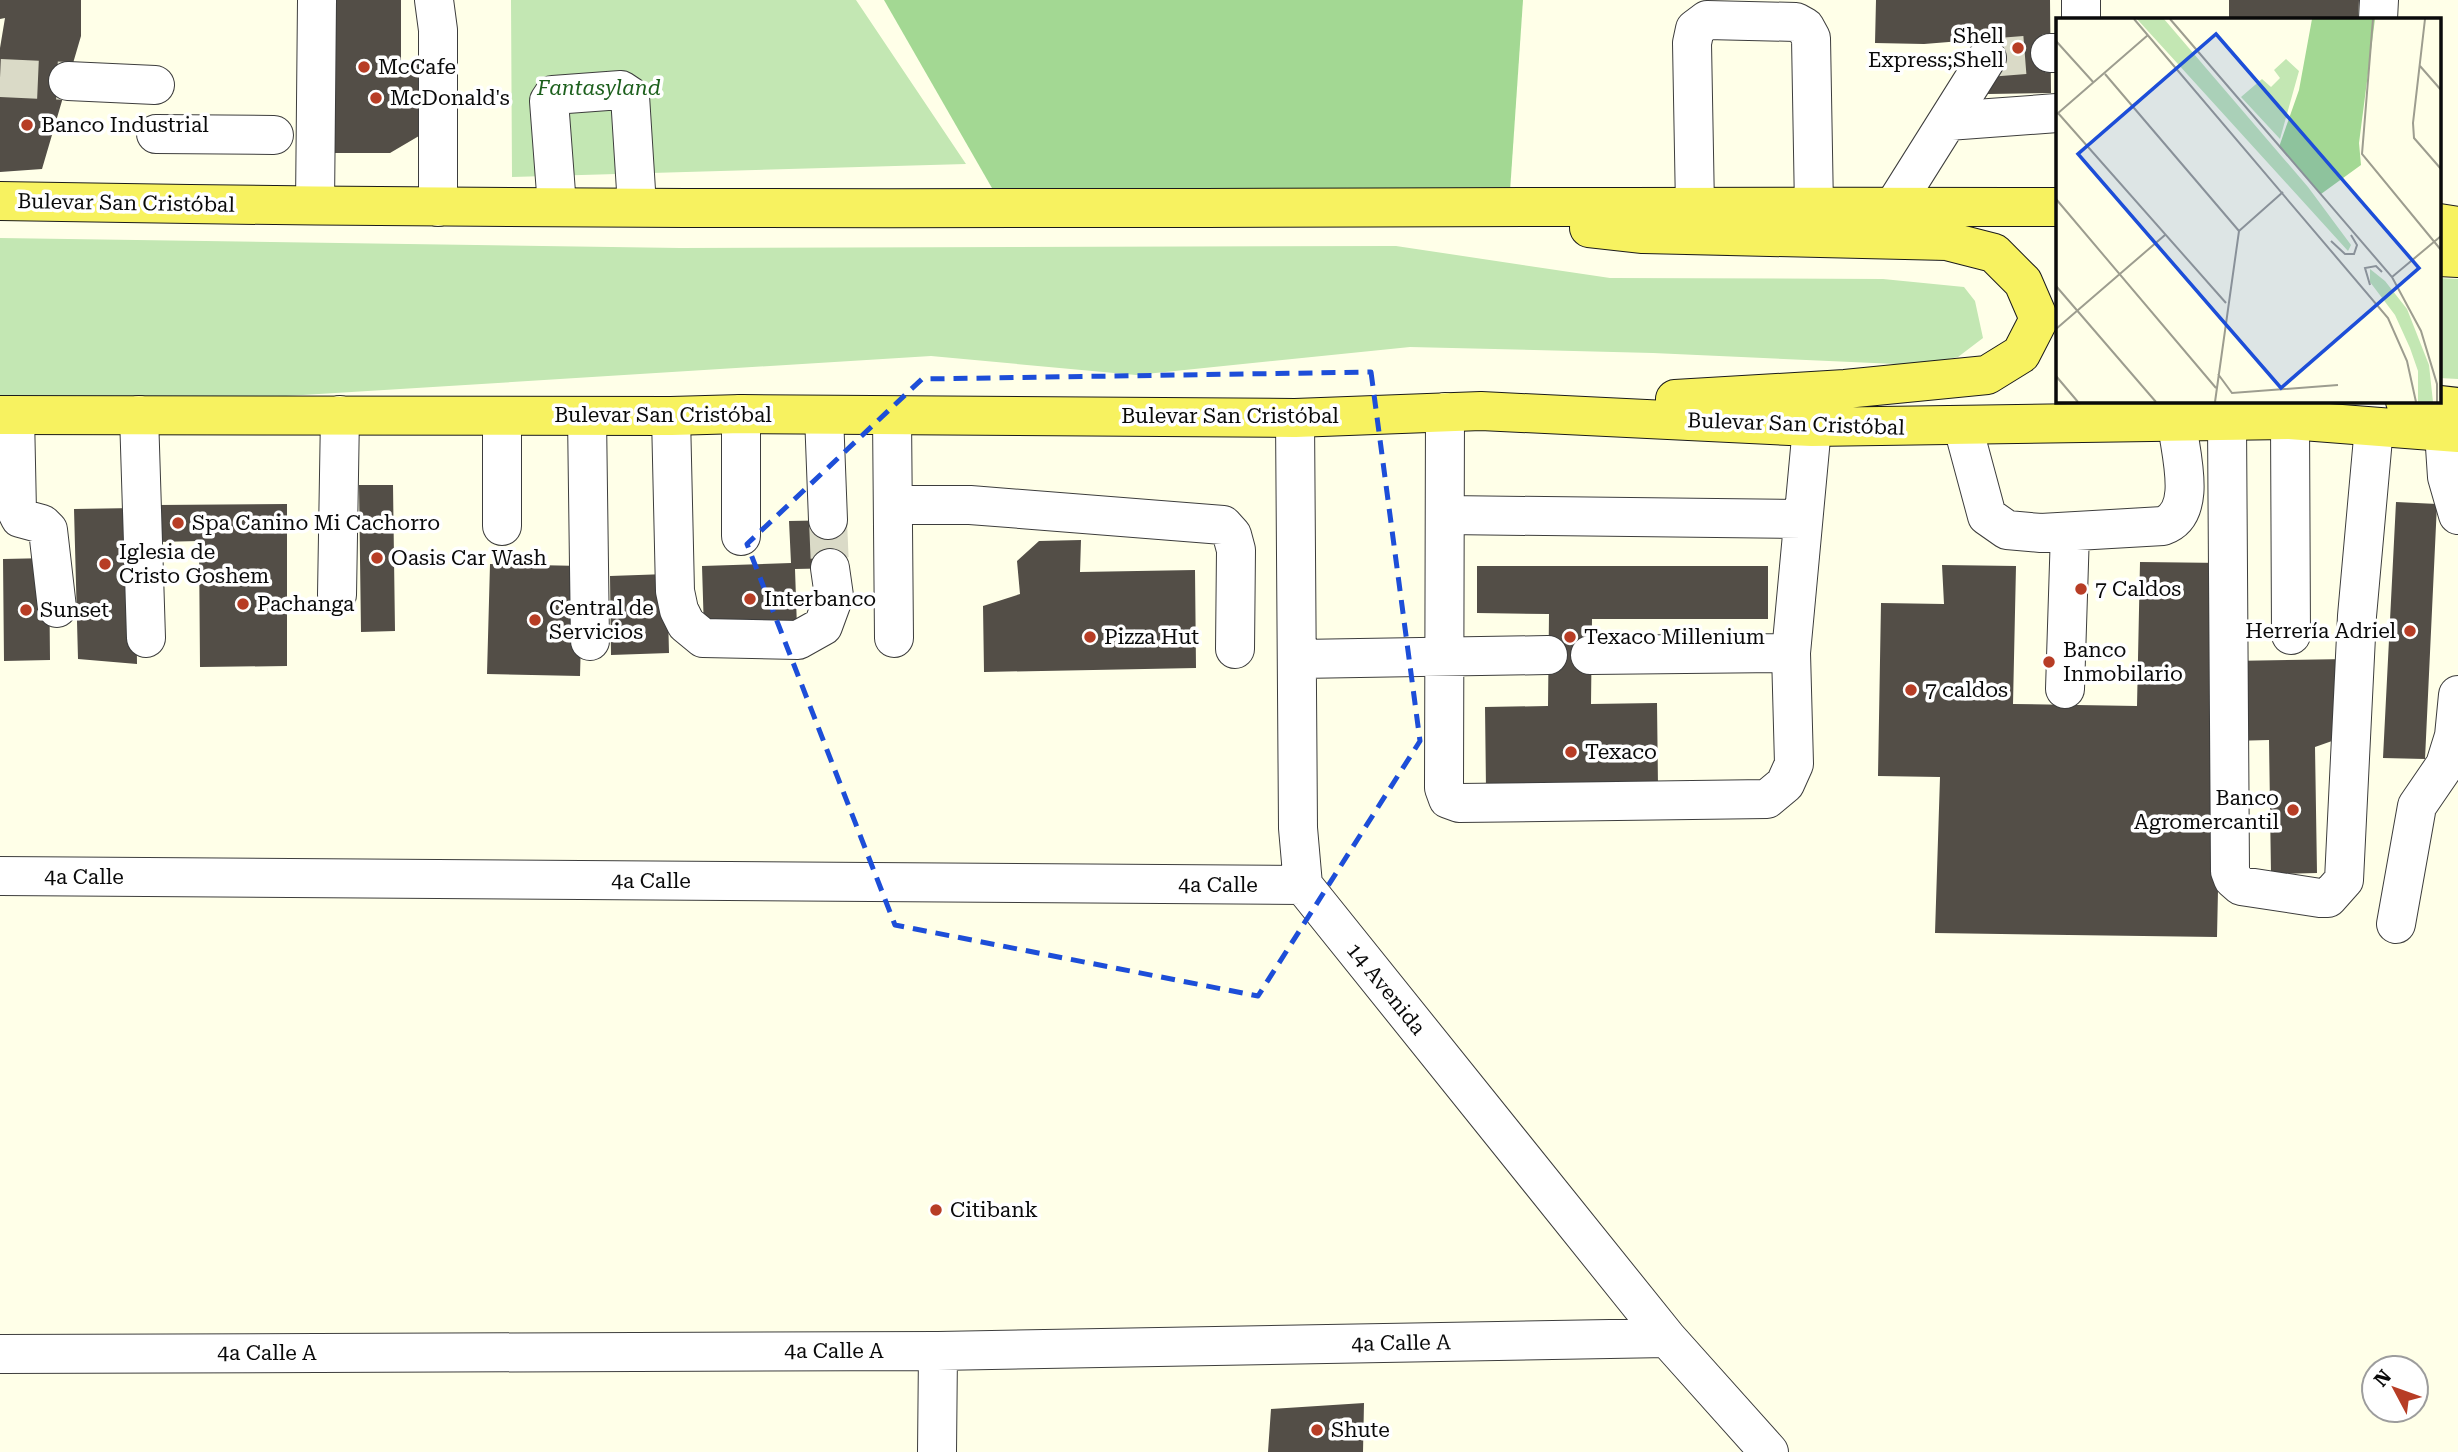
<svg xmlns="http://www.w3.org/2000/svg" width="2458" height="1452" font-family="'Roboto Serif',serif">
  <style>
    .green { fill: #c3e7b3 }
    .forest { fill: #a3d893 }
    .building { fill: #534e47 }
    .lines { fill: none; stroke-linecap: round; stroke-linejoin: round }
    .minor-tunnel { stroke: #dadac7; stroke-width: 38; stroke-dasharray: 38 19; stroke-linecap: butt }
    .minor-casing { stroke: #3d3d3d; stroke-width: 40 }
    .major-casing { stroke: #1b1b1b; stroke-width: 40 }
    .minor { stroke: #fff; stroke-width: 38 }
    .major { stroke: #f7f260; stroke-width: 38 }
    .marked { fill: none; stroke: #1d4ed8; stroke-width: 5; stroke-dasharray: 14 9; stroke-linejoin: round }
    .poi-dot { fill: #b73d25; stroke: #fff; stroke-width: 2.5 }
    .labels { text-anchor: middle; stroke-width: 7; stroke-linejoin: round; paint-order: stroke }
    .poi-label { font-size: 21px; fill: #0a0a0a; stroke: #fff; text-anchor: start }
    .park-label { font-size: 21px; font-style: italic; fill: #1d601d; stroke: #fff }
    .street-label { font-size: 21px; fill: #0a0a0a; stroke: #fff }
    .inset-road { fill: none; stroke: #9d9d8f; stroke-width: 2 }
    .view { fill: #1d4ed8; fill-opacity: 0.15; stroke: #1d4ed8; stroke-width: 3.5 }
    .inset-edge { fill: none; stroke: #0a0a0a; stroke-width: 3.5 }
  </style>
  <rect width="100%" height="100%" fill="#ffffe8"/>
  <!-- green -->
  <path class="green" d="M511,0H856L966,164L512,177Z
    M0,238L680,248L1396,246L1610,278L1883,279L1964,287L1975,301L1983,338L1958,357L1919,365L1653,353L1410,347L1136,375L931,356L142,405L0,402Z
    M2439,278L2458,279V379L2439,378Z"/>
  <!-- forest -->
  <path class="forest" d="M884,0H1523L1509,206L1004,209Z"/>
  <!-- building -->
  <path class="building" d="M0,0H81V36L42,169L0,172V48L5,18L0,19Z
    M329,0H401V63L425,64L424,133L390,153H327Z
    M1876,0H2050L2051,93L1988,94L1986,39L1924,44L1875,43Z
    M2229,0H2359L2358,19H2229Z
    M359,485H393L395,631L361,632Z
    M2396,502L2437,504L2425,759L2383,758Z
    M287,504V666L200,667L199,541L157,542L158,505Z
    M135,508L137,664L78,659L74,509Z
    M842,520L843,568L795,569L797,628L704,631L702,566L791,563L789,521Z
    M1081,540L1080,572L1195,570L1196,668L984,672L983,606L1020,594L1017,561L1039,541Z
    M49,558L50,660L4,661L3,559Z
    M2140,562L2225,563L2217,937L1935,933L1940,777L1878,776L1881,603L1944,604L1942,565L2016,566L2013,704L2137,706Z
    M490,564L583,566L580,676L487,674Z
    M1477,566H1768V619H1592L1591,704L1657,703L1658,786L1486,789L1485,707L1548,706L1549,614L1477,613Z
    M667,574L669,653L611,655L610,576Z
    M2348,659L2349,735L2315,747L2317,873L2271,874L2269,740L2231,741L2230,661Z
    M1364,1403L1363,1452H1268L1271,1409Z"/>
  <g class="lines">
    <!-- minor-tunnel -->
    <path class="minor-tunnel" d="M1987,58L2050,53
      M0,78L68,81
      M828,520L830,568"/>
    <defs>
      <path id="minor" d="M434,0L438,30V207
        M2081,19V0
        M2378,19L2379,0
        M2050,53H2057
        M68,81L155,85
        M1948,121L2057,113
        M156,134L274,135
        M315,205L317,0
        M557,206L549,101L553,95L621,90L630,96L637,206
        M1894,206L1987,58
        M1695,207L1692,43L1695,29L1707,20L1796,22L1805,27L1811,38L1814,208
        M1445,412L1444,788L1448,799L1459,803L1767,799L1785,784L1794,764L1791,653L1812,427
        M15,415L17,512L20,518L42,524L48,530L57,608
        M139,415L146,638
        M824,415L828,520
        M587,416L590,641
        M671,416L675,591L679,610L686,624L703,638L798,640L823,626L834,596L830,568
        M892,416L894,638
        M1295,418L1298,828L1303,885L1667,1338L1769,1452
        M2290,420L2291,635
        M2227,422L2230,871L2233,879L2241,886L2320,898H2328L2344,880L2357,616L2374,427
        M1963,427L1987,516L2007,530L2041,533L2163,526C2199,513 2180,453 2177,423
        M2444,432L2447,477L2458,515
        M895,505H970L1223,525L1232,535L1236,550L1235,649
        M1447,515L1802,519
        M502,526V416
        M741,536V414
        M337,595L340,415
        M1590,655L1791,653
        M1299,659L1548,655
        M2065,689L2070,532
        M0,876L1303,885
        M2396,924L2417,806L2445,765L2454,736L2458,695
        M0,1354L938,1351L1667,1338
        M937,1452L938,1351"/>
      <path id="major" d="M0,201C686,214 1372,205 2057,207
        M2439,223L2458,226
        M1589,228L1643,234L1947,241L1994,253L2023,282L2039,319L2021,354L1987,375L1845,389L1675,399
        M2439,257L2458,258
        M2405,401L2458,407
        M0,415L671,416L741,414L1295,418L1481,411L1812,427L2290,420L2458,433"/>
    </defs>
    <!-- minor casing -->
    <use href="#minor" class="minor-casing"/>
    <!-- major casing -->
    <use href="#major" class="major-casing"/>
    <!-- minor -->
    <use href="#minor" class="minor"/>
    <!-- major -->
    <use href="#major" class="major"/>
  </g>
  <!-- marked area -->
  <path class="marked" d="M1371,372L1420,741L1258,996L895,925L747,544L922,379Z"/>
  <!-- markers -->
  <g class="poi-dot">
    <circle cx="2018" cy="48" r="7"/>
    <circle cx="364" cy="67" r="7"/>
    <circle cx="376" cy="98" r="7"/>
    <circle cx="27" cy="125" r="7"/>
    <circle cx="178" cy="523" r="7"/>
    <circle cx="377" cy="558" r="7"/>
    <circle cx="105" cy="564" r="7"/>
    <circle cx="2081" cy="589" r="7"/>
    <circle cx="750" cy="599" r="7"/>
    <circle cx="243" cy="604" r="7"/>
    <circle cx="26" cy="610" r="7"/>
    <circle cx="535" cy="620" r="7"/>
    <circle cx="2410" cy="631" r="7"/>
    <circle cx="1090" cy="637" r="7"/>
    <circle cx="1570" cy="637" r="7"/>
    <circle cx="2049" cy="662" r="7"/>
    <circle cx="1911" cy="690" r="7"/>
    <circle cx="1571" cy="752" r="7"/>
    <circle cx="2293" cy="810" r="7"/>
    <circle cx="936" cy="1210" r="7"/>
    <circle cx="1317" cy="1430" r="7"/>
  </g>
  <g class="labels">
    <!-- poi labels -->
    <g class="poi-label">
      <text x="2004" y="43" text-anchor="end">Shell<tspan x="2004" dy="24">Express;Shell</tspan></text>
      <text x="378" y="74">McCafe</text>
      <text x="390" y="105">McDonald's</text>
      <text x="41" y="132">Banco Industrial</text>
      <text x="192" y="530">Spa Canino Mi Cachorro</text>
      <text x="119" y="559">Iglesia de<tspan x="119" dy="24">Cristo Goshem</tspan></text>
      <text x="391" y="565">Oasis Car Wash</text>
      <text x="2095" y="596">7 Caldos</text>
      <text x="764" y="606">Interbanco</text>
      <text x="257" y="611">Pachanga</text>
      <text x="549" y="615">Central de<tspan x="549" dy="24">Servicios</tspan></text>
      <text x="40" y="617">Sunset</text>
      <text x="2396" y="638" text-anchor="end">Herrería Adriel</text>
      <text x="1104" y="644">Pizza Hut</text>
      <text x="1584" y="644">Texaco Millenium</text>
      <text x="2063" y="657">Banco<tspan x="2063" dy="24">Inmobilario</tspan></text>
      <text x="1925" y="697">7 caldos</text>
      <text x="1585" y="759">Texaco</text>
      <text x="2279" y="805" text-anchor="end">Banco<tspan x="2279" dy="24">Agromercantil</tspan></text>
      <text x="950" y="1217">Citibank</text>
      <text x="1331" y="1437">Shute</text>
    </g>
    <!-- park labels -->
    <g class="park-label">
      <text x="599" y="95">Fantasyland</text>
    </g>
    <!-- street labels -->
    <g class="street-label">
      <text transform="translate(126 203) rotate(1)" y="7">Bulevar San Cristóbal</text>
      <text x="663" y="422">Bulevar San Cristóbal</text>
      <text x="1230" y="423">Bulevar San Cristóbal</text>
      <text transform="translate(1796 424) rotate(2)" y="7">Bulevar San Cristóbal</text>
      <text x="84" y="884">4a Calle</text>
      <text x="651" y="888">4a Calle</text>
      <text x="1218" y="892">4a Calle</text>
      <text transform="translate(1386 989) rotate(51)" y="7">14 Avenida</text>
      <text transform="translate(1401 1343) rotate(-1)" y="7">4a Calle A</text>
      <text x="834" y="1358">4a Calle A</text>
      <text x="267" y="1360">4a Calle A</text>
    </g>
  </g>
  <!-- overview -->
  <g transform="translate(2056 18)">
    <rect width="385" height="385" fill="#ffffe8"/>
    <path d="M81,1H108L252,169L295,227L292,233ZM230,41L243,53L224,121L185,79L206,61L215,69L224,60L218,52ZM314,251L329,263L351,291L373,347L377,384H362V353L354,330L339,297L314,264Z" fill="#c3e7b3"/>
    <path d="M256,1H319L303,125L305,147L265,176L223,129L243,72Z" fill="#a3d893"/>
    <path class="inset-road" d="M78,1L332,300L351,343L360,384M114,1L336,259L365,313L381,366V384M317,1L306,136L385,232M369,1L357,105L358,120L385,151M0,23L38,65M364,48L385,72M49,56L183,213M2,95L170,285M1,96L92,17M0,181L160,370M275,223L289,236H298L301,227L295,217M336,259L385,218M314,267L309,250L320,248L326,254M0,268L100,384M0,311L109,217M162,356L176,375L282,367M0,358L22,384M159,384L183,213L227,174"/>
    <path class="view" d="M160,16L363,250L225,370L22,136Z"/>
    <rect width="385" height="385" class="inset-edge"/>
  </g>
  <!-- north arrow -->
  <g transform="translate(2395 1389) rotate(311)"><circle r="33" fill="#ffffff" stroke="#9d9d9d" stroke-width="2"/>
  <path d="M0-5L12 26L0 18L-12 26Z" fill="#b73d25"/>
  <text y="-10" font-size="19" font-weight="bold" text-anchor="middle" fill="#0a0a0a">N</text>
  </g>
</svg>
